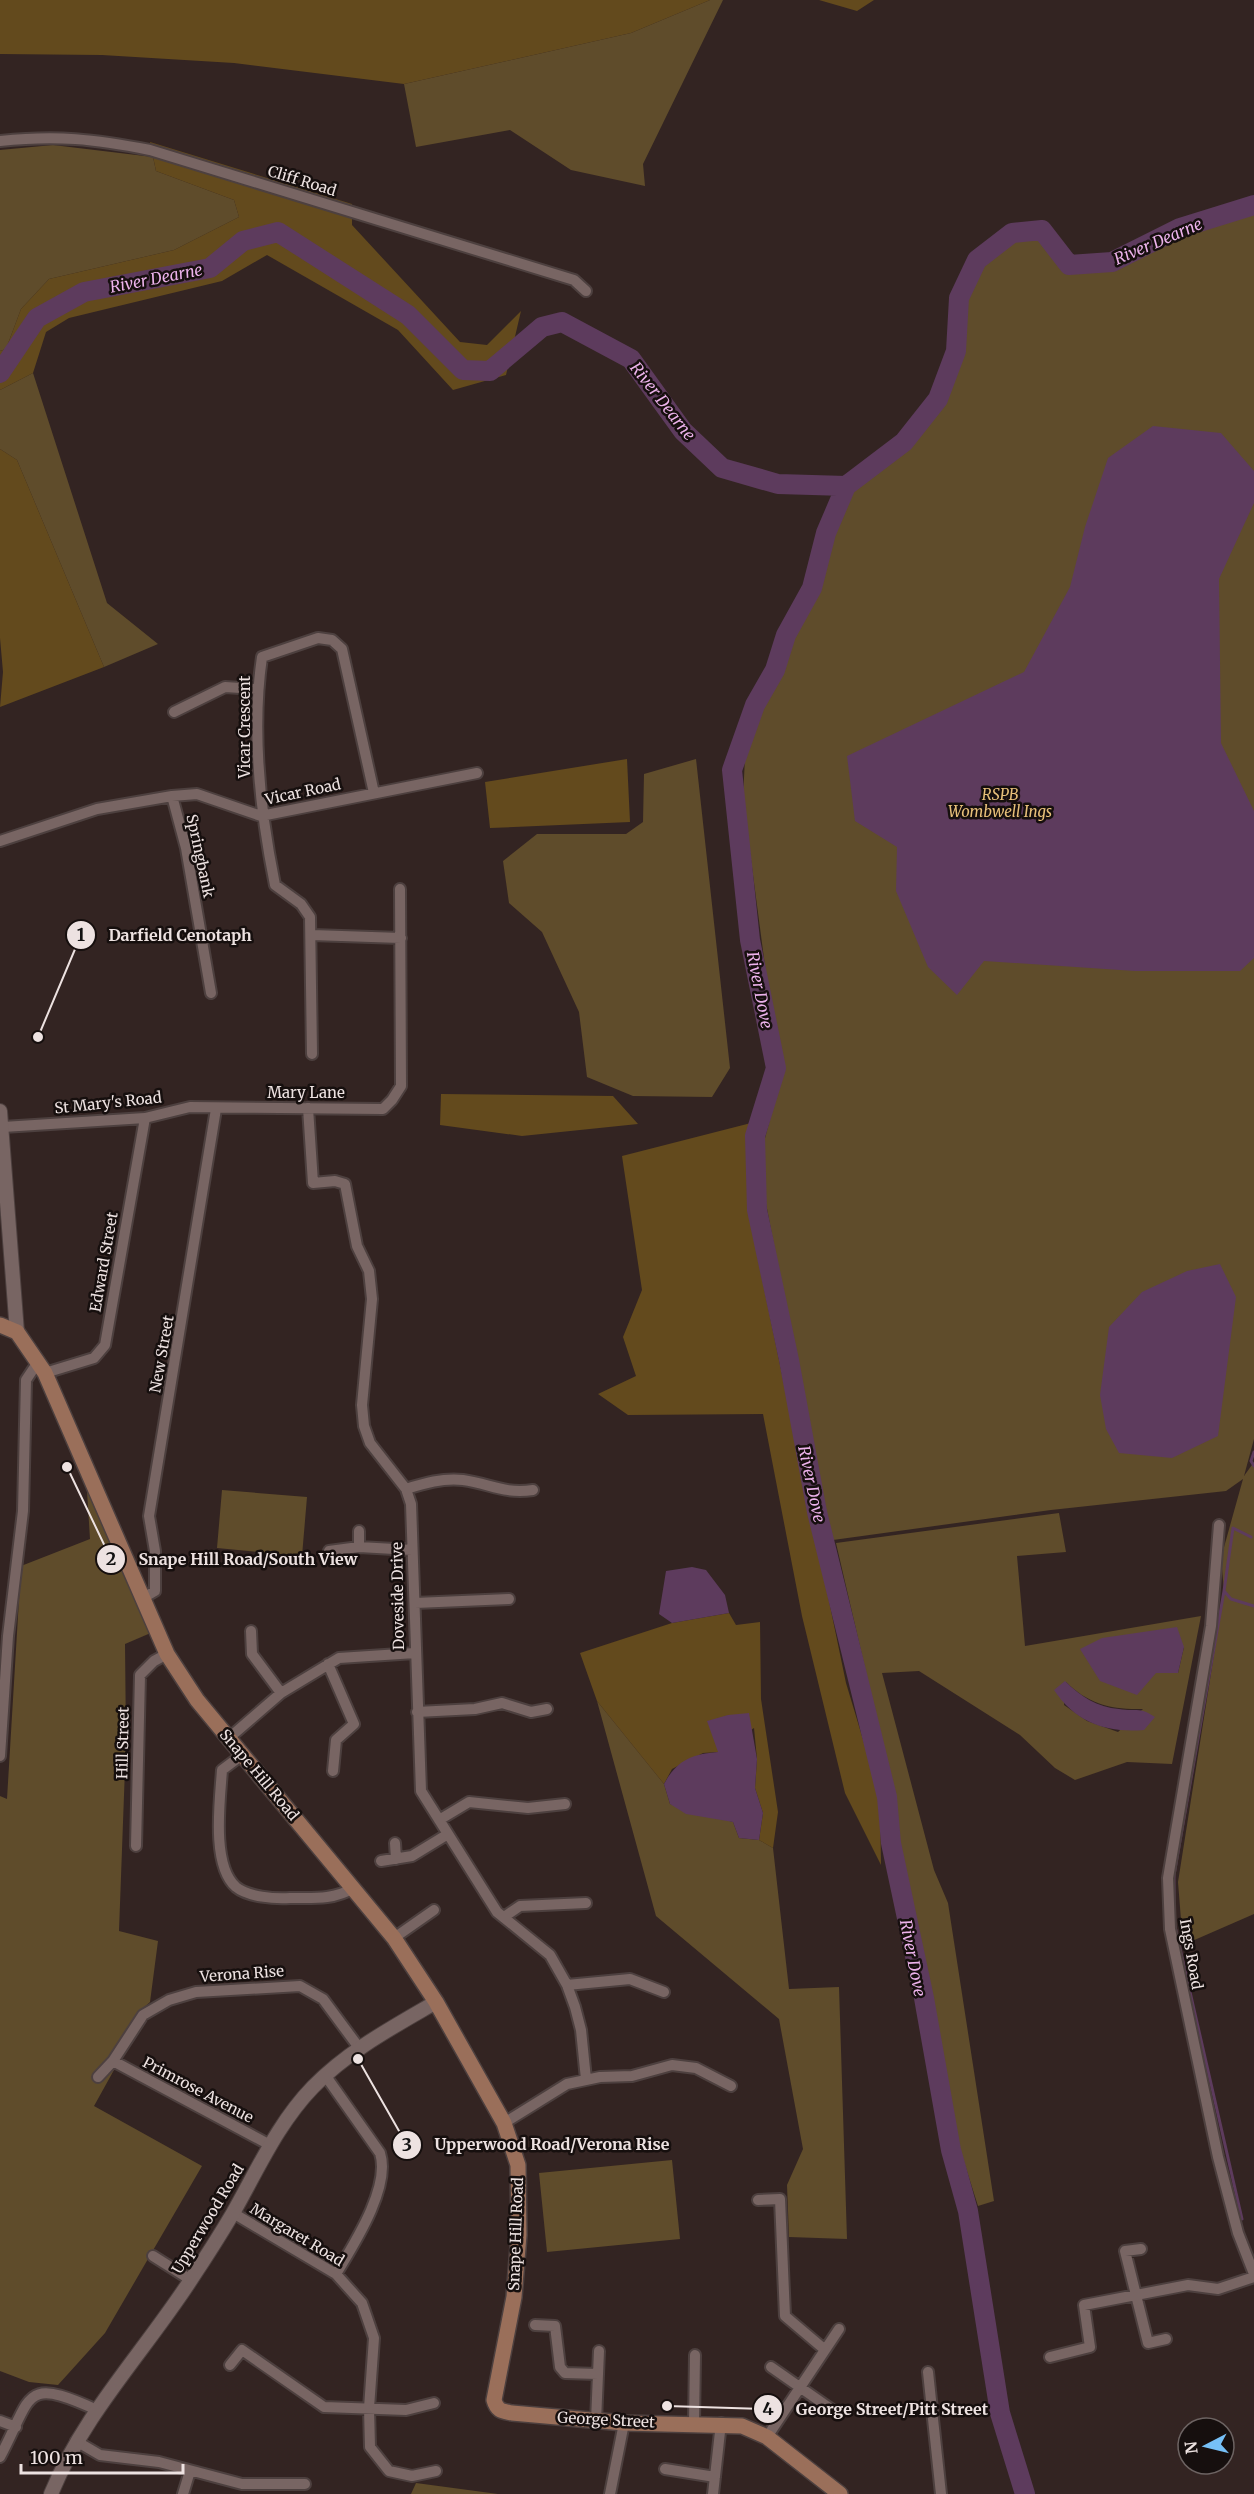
<svg xmlns="http://www.w3.org/2000/svg" width="1254" height="2494" font-family="Merriweather,serif">
  <style>
    .green { fill: #5f4c2b; fill-rule: evenodd }
    .forest { fill: #634a1d }
    .water { fill: #5d3b5d }
    .lines { fill: none; stroke-linecap: round; stroke-linejoin: round }
    .stream { stroke: #5d3b5d; stroke-width: 3 }
    .river { stroke: #5d3b5d; stroke-width: 20 }
    .minor-casing { stroke: #4d403f; stroke-width: 14 }
    .tertiary-casing { stroke: #4d403f; stroke-width: 16 }
    .secondary-casing { stroke: #4d403f; stroke-width: 18 }
    .minor { stroke: #786563; stroke-width: 10 }
    .tertiary { stroke: #786563; stroke-width: 14 }
    .secondary { stroke: #9a6f5a; stroke-width: 15 }
    .labels { text-anchor: middle; stroke-width: 5; stroke-linejoin: round; paint-order: stroke }
    .street-label { font-size: 15px; fill: #ede2e1; stroke: #160f0e }
    .park-label { font-size: 15px; font-style: italic; fill: #e8c07a; stroke: #160f0e }
    .water-label { font-size: 16px; font-style: italic; fill: #ecb2eb; stroke: #160f0e }
    .leader { fill: none; stroke: #ede2e1; stroke-width: 2 }
    .callout-dot { fill: #ede2e1; stroke: #160f0e; stroke-width: 2 }
    .mark-label { font-size: 18px; text-anchor: middle; font-weight: bold; fill: #111 }
    .callout-label { font-size: 16px; text-anchor: middle; font-weight: bold; fill: #ede2e1; stroke: #160f0e; stroke-width: 5; stroke-linejoin: round; paint-order: stroke }
  </style>
  <rect width="100%" height="100%" fill="#332422"/>
  <!-- green -->
  <path class="green" d="M710,0H723L643,164L645,186L571,170L510,130L416,147L404,84L631,33Z
    M53,145L153,157L156,171L234,200L239,217L174,250L49,279L21,309L6,349L0,351V150Z
    M1254,211V1439L1244,1476L1254,1462V1914L1183,1945L1178,1882L1224,1591L1221,1558L1243,1479L1226,1491L1051,1510L833,1540L825,1509L763,1188L765,1138L784,1067L767,981L743,799L745,757L756,720L813,597L832,536L852,491L911,444L944,402L961,353L966,298L982,263L1011,239L1040,238L1065,270L1113,268L1186,233Z
    M33,373L107,603L158,644L104,667L17,460L0,449V390Z
    M696,759L730,1068L712,1097L633,1096L587,1077L579,1012L542,932L509,903L503,861L537,834H626L643,822L644,774Z
    M222,1490L307,1497L302,1556L217,1548Z
    M87,1491L119,1552L153,1632L125,1644L126,1741L119,1931L158,1941L150,2002L136,2015L108,2065L114,2070L94,2106L202,2166L105,2333L58,2385L29,2382L0,2371V1796L7,1799L21,1566L90,1539Z
    M1059,1513L1066,1552L1017,1556L1025,1646L1201,1616L1172,1764L1127,1762L1075,1780L1055,1768L1020,1735L919,1671L882,1673L934,1870L948,1903L994,2201L978,2206L959,2146L898,1842L894,1793L836,1543ZM1184,1647L1178,1673H1156ZM1066,1682C1088,1704 1112,1710 1143,1709L1118,1732L1087,1721L1064,1705Z
    M597,1701L664,1784L670,1804L733,1822L739,1838L759,1840L773,1848L789,1989L839,1987L847,2239L789,2237L787,2185L803,2149L779,2019L656,1916Z
    M672,2160L680,2239L547,2252L539,2173Z
    M416,2483L498,2494H411Z"/>
  <!-- forest -->
  <path class="forest" d="M0,0H710L631,33L404,84L234,63L102,55L0,54Z
    M819,0H874L857,11Z
    M150,142L352,204V225L460,342L487,345L521,311L506,375L453,390L398,330L267,255L222,281L69,318L46,332L33,373L0,390V351L6,349L21,309L49,279L174,250L239,217L234,200L156,171Z
    M0,449L17,460L104,667L0,707L3,672L0,638Z
    M627,759L630,822L490,828L485,782Z
    M441,1094L613,1096L638,1124L522,1136L440,1125Z
    M751,1123L747,1206L846,1683L880,1796L881,1865L845,1793L802,1616L763,1414L628,1415L598,1394L636,1376L623,1337L642,1290L622,1156Z
    M729,1613L736,1625L760,1622L761,1699L778,1812L773,1848L759,1840L763,1813L755,1788L757,1759L754,1728L718,1752L703,1753L672,1769L664,1784L597,1701L580,1653L672,1623Z"/>
  <!-- water -->
  <path class="water" d="M1153,426L1221,433L1254,471V503L1219,579L1221,743L1254,811V958L1240,971H1135L984,961L957,995L928,967L896,891L897,847L855,821L847,756L1024,672L1070,587L1085,527L1108,458Z
    M1220,1264L1236,1297L1218,1436L1172,1458L1119,1453L1106,1429L1100,1395L1109,1327L1142,1292L1187,1271Z
    M692,1567L706,1570L725,1595L729,1613L672,1623L659,1614L666,1571Z
    M1177,1627L1184,1647L1178,1673H1156L1137,1695L1100,1681L1080,1649L1102,1638Z
    M1065,1681C1081,1697 1097,1707 1119,1709C1136,1712 1139,1706 1155,1717L1144,1730C1107,1733 1076,1723 1054,1690Z
    M749,1713L757,1759L755,1788L763,1813L759,1840L739,1838L733,1822L686,1814L670,1804L664,1784C677,1760 692,1754 718,1752L707,1721L728,1715Z"/>
  <g class="lines">
    <!-- stream -->
    <path class="stream" d="M1254,1452L1251,1461L1254,1466
      M1251,1537L1233,1528L1224,1591L1231,1599L1254,1606
      M1174,1904V1875L1224,1591
      M1174,1922L1242,2219"/>
    <!-- river -->
    <path class="river" d="M0,373L37,318L84,292L210,268L243,241L278,232L408,315L463,370L490,371L542,327L562,322L631,359L683,431L722,468L778,484L846,486L904,442L938,399L956,351L959,298L977,260L1012,233L1042,230L1069,265L1112,262L1180,228L1254,205
      M846,486L826,533L812,588L786,635L775,670L755,705L732,770L750,940L776,1068L755,1136L757,1210L789,1360L817,1512L887,1797L891,1843L924,1998L951,2150L968,2211L1000,2413L1025,2494"/>
    <defs>
      <path id="minor" d="M0,141C57,135 94,139 150,150L574,280L586,291
        M174,712L225,687L257,689
        M172,796L186,848L211,993
        M0,841L97,809L172,796L197,794L261,816L477,773
        M312,935L401,938
        M312,1054L310,917L301,904L275,885C260,811 251,732 262,657L318,638L332,640L342,649L374,793
        M308,1108L313,1183L335,1181L345,1184L357,1246L369,1271L372,1299L362,1405L364,1426L370,1443L406,1489L411,1504L421,1791L497,1912L550,1955L567,1985L575,2007L581,2030L586,2079
        M3,1127L145,1118L190,1107L383,1109L392,1100L401,1086L400,889
        M45,1373L94,1358L105,1345L145,1118
        M406,1489C425,1483 442,1478 463,1480C491,1484 503,1494 533,1490
        M1219,1525L1211,1626L1168,1878L1170,1929L1218,2157L1238,2233L1254,2274
        M359,1547V1531
        M329,1551L359,1547L412,1550
        M143,1598L155,1591V1551L149,1516L216,1109
        M415,1603L509,1599
        M251,1631L252,1654L281,1693
        M328,1664L354,1724L336,1740L333,1771
        M417,1712L475,1709L502,1703L531,1712L547,1709
        M229,1738L281,1693L339,1658L415,1653
        M242,1755L222,1770C220,1800 211,1865 236,1887C248,1897 275,1899 290,1898C313,1898 334,1900 353,1888
        M0,1756L8,1636L23,1511L26,1380L38,1362
        M439,1820L469,1802L528,1808L565,1804
        M395,1843L396,1859
        M136,1846L140,1675L154,1661L167,1654
        M381,1861L412,1856L448,1834
        M504,1917L520,1906L586,1903
        M394,1938L434,1910
        M567,1985L630,1979L664,1992
        M113,2061L270,2145
        M325,2075L380,2153C391,2187 354,2244 336,2274
        M98,2077L113,2061L143,2015L169,2000L196,1992L300,1986L323,1999L360,2049
        M504,2123L567,2084L600,2077L632,2076L672,2065L696,2068L731,2086
        M758,2200L780,2199L785,2316L824,2349
        M233,2213L336,2274L362,2303L374,2338L369,2408L370,2447L389,2471L412,2476L436,2471
        M1141,2249L1125,2251L1148,2343L1166,2339
        M153,2256L191,2280
        M535,2325L555,2326L560,2367L565,2373L598,2374
        M1050,2357L1090,2347L1084,2305L1188,2285L1218,2289L1254,2277
        M230,2365L242,2350L324,2407L406,2410L434,2403
        M771,2367L831,2409
        M928,2372L941,2494
        M0,2421L16,2427
        M596,2421L599,2351
        M694,2424L695,2355
        M767,2437L839,2329
        M76,2441L100,2455L159,2462L242,2484H305
        M0,2457C33,2395 22,2376 97,2410
        M665,2469L715,2477
        M183,2494L190,2471
        M610,2494L624,2423
        M713,2494L721,2423"/>
      <path id="tertiary" d="M0,1111L17,1332
        M51,2494C84,2413 145,2351 192,2278C206,2257 220,2235 233,2213C258,2169 278,2123 313,2087C348,2051 393,2027 436,2002"/>
      <path id="secondary" d="M0,1325L17,1332L45,1373L167,1654L197,1700L394,1938L436,2002L504,2123L518,2165L519,2235L514,2297L494,2400C497,2411 502,2411 512,2413L624,2423L742,2426L767,2437L840,2494"/>
    </defs>
    <!-- minor casing -->
    <use href="#minor" class="minor-casing"/>
    <!-- tertiary casing -->
    <use href="#tertiary" class="tertiary-casing"/>
    <!-- secondary casing -->
    <use href="#secondary" class="secondary-casing"/>
    <!-- minor -->
    <use href="#minor" class="minor"/>
    <!-- tertiary -->
    <use href="#tertiary" class="tertiary"/>
    <!-- secondary -->
    <use href="#secondary" class="secondary"/>
  </g>
  <g class="labels">
    <!-- street labels -->
    <g class="street-label">
      <text transform="translate(302 181) rotate(17)" y="5">Cliff Road</text>
      <text transform="translate(245 727) rotate(-90)" y="5">Vicar Crescent</text>
      <text transform="translate(303 792) rotate(-12)" y="5">Vicar Road</text>
      <text transform="translate(200 856) rotate(78)" y="5">Springbank</text>
      <text x="306" y="1098">Mary Lane</text>
      <text transform="translate(108 1103) rotate(-6)" y="5">St Mary's Road</text>
      <text transform="translate(104 1262) rotate(-80)" y="5">Edward Street</text>
      <text transform="translate(162 1354) rotate(-80)" y="5">New Street</text>
      <text transform="translate(398 1596) rotate(-91)" y="5">Doveside Drive</text>
      <text transform="translate(123 1743) rotate(-89)" y="5">Hill Street</text>
      <text transform="translate(259 1775) rotate(50)" y="5">Snape Hill Road</text>
      <text transform="translate(1191 1954) rotate(80)" y="5">Ings Road</text>
      <text transform="translate(242 1974) rotate(-4)" y="5">Verona Rise</text>
      <text transform="translate(198 2090) rotate(28)" y="5">Primrose Avenue</text>
      <text transform="translate(208 2219) rotate(-59)" y="5">Upperwood Road</text>
      <text transform="translate(516 2234) rotate(-88)" y="5">Snape Hill Road</text>
      <text transform="translate(297 2235) rotate(31)" y="5">Margaret Road</text>
      <text transform="translate(606 2420) rotate(3)" y="5">George Street</text>
    </g>
    <!-- park labels -->
    <g class="park-label">
      <text x="1000" y="800">RSPB<tspan x="1000" dy="17">Wombwell Ings</tspan></text>
    </g>
    <!-- water labels -->
    <g class="water-label">
      <text transform="translate(1158 241) rotate(-23)" y="6">River Dearne</text>
      <text transform="translate(156 278) rotate(-11)" y="6">River Dearne</text>
      <text transform="translate(663 401) rotate(52)" y="6">River Dearne</text>
      <text transform="translate(760 990) rotate(79)" y="6">River Dove</text>
      <text transform="translate(812 1484) rotate(78)" y="6">River Dove</text>
      <text transform="translate(913 1958) rotate(79)" y="6">River Dove</text>
    </g>
  </g>
  <!-- callouts -->
  <path class="leader" d="M38 1037L81 935M67 1467L111 1559M358 2059L407 2145M667 2406L768 2409"/>
  <g class="callout-dot">
    <circle cx="38" cy="1037" r="6"/>
    <circle cx="67" cy="1467" r="6"/>
    <circle cx="358" cy="2059" r="6"/>
    <circle cx="667" cy="2406" r="6"/>
    <circle cx="81" cy="935" r="15"/>
    <circle cx="111" cy="1559" r="15"/>
    <circle cx="407" cy="2145" r="15"/>
    <circle cx="768" cy="2409" r="15"/>
  </g>
  <g class="mark-label">
    <text x="81" y="941">1</text>
    <text x="111" y="1565">2</text>
    <text x="407" y="2151">3</text>
    <text x="768" y="2415">4</text>
  </g>
  <g class="callout-label">
    <text x="180" y="941">Darfield Cenotaph</text>
    <text x="248" y="1565">Snape Hill Road/South View</text>
    <text x="552" y="2150">Upperwood Road/Verona Rise</text>
    <text x="892" y="2415">George Street/Pitt Street</text>
  </g>
  <!-- north arrow -->
  <g transform="translate(1206 2446) rotate(263)"><circle r="28" fill="#160f0e" stroke="#6c6362" stroke-width="1.5"/>
  <path d="M0-4.5L10 22L0 15L-10 22Z" fill="#76c0f7"/>
  <text y="-9" font-size="16" font-weight="bold" text-anchor="middle" fill="#ede2e1">N</text>
  </g>
  <!-- scale -->
  <path d="M21 2464v9h162v-9" fill="none" stroke="#ede2e1" stroke-width="3"/>
  <text x="30" y="2464" font-size="18" fill="#ede2e1" stroke="#160f0e" stroke-width="4.5" paint-order="stroke">100 m</text>
</svg>
